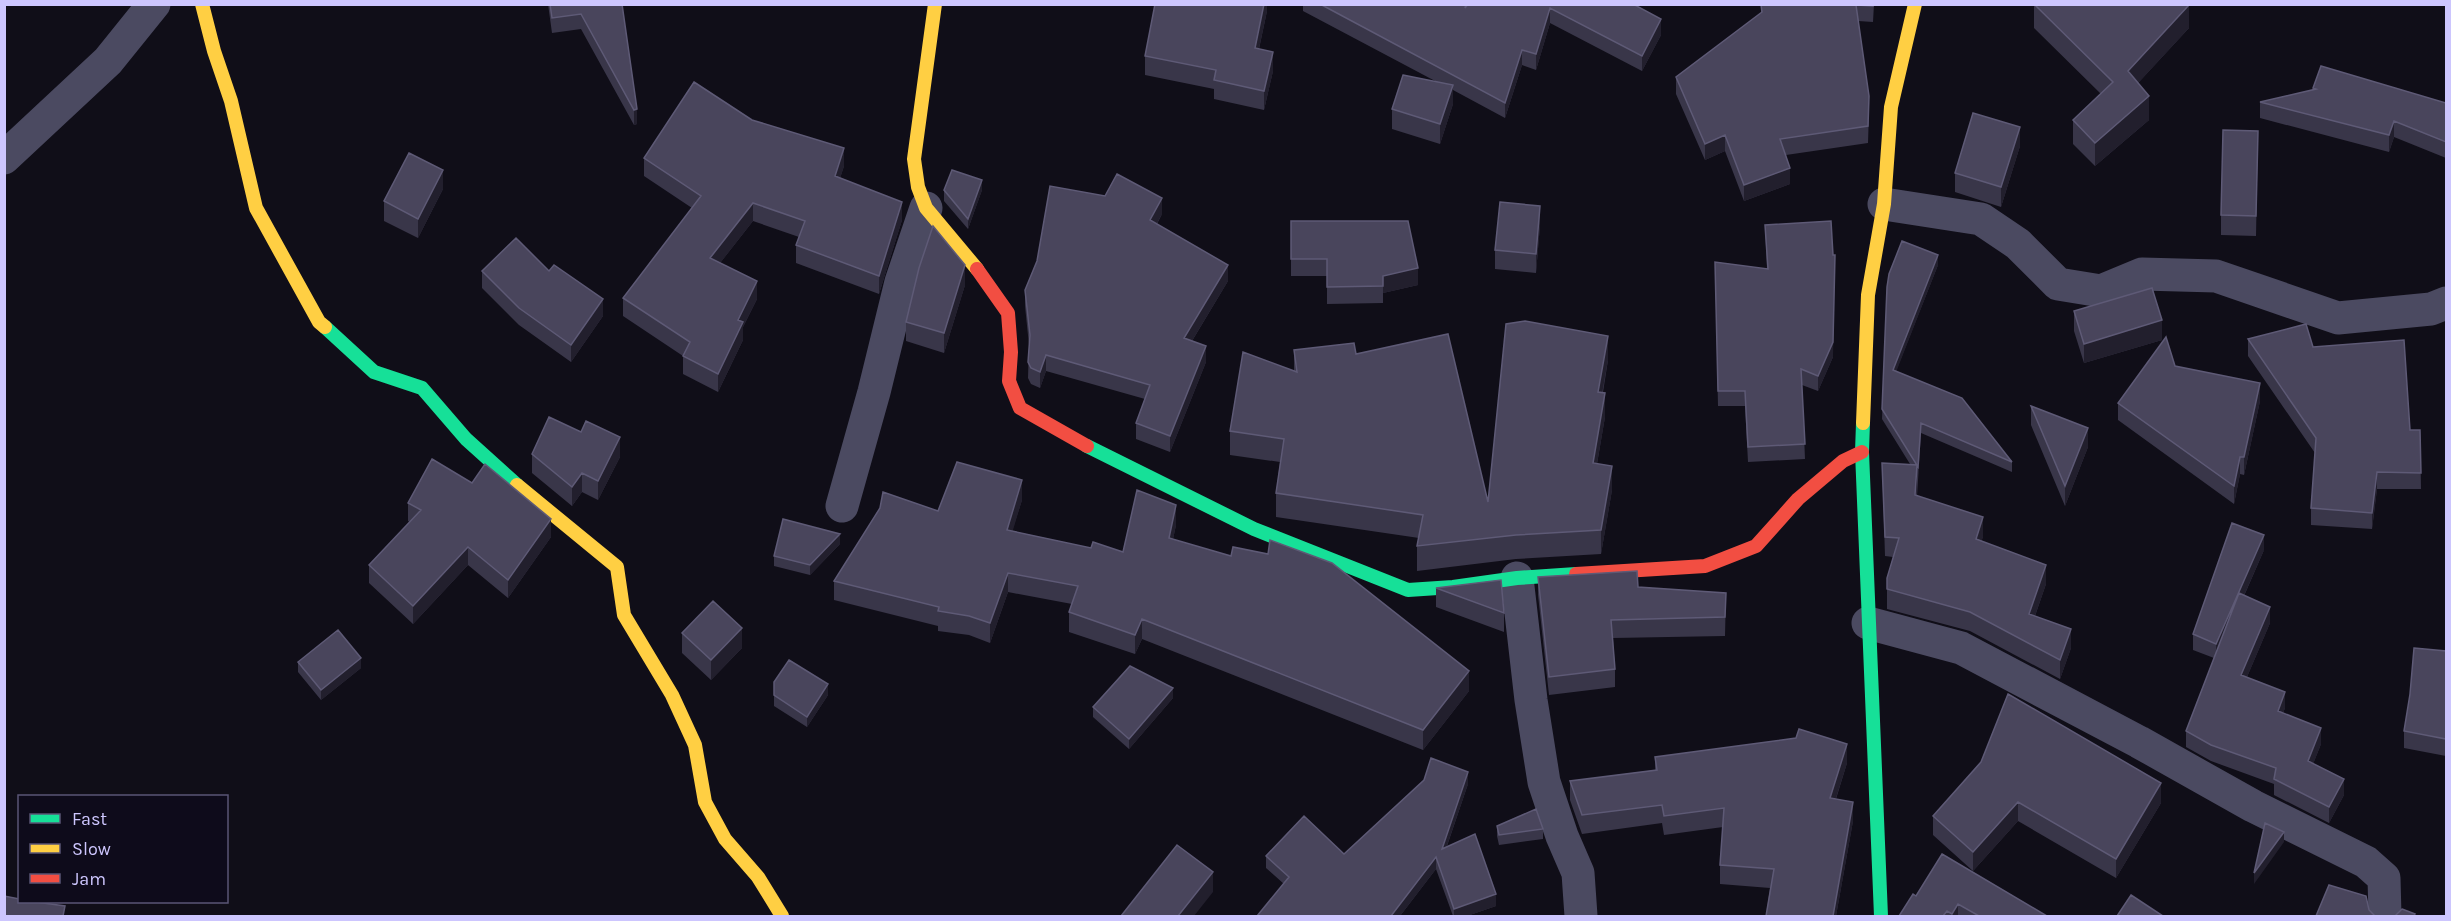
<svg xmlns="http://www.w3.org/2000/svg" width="2451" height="921" font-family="Karla,sans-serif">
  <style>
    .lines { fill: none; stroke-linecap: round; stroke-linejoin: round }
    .street { stroke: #4b4a61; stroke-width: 33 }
    .fast { stroke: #16e098; stroke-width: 14 }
    .slow { stroke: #ffcf43; stroke-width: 14 }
    .jam { stroke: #f24e42; stroke-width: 14 }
    .wall { fill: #393649 }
    .shaded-wall { fill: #221f2d }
    .building { fill: #49455c; stroke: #5e5a76; stroke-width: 1.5 }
  </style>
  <rect width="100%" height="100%" fill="#100e18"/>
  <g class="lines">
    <!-- street -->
    <path class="street" d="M4,158L108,61L154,4
      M1884,204L1981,219L2018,244L2058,284L2101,291L2142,274L2216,276L2338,318L2431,309L2446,303
      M842,506L874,392L901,282L926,208
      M1517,578L1531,700L1544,782L1562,836L1578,873L1581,916
      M1868,623L1961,648L2139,742L2253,806L2366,862L2384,878L2385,916"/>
    <!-- fast -->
    <path class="fast" d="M325,327L374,372L422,388L466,439L517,485
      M1863,423L1862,452L1881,916
      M1087,446L1254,529L1408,590L1453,587L1517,578L1576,574"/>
    <!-- slow -->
    <path class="slow" d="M202,4L214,51L231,101L256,208L319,322L325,327
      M935,4L914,159L918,187L926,208L977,269
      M1863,423L1868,295L1884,204L1891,107L1915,4
      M517,485L617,567L624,615L672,695L695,745L705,802L725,839L758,877L782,916"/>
    <!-- jam -->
    <path class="jam" d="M977,269L1008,313L1011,352L1009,381L1020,408L1087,446
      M1576,574L1705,566L1756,546L1798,499L1843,461L1862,452"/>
  </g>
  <!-- wall -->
  <path class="wall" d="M548,4H622L637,124L634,125L581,29L552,33Z
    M1267,4V11L1259,49L1273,71L1264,110L1214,99V89L1145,75V56Z
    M1303,4H1467V6H1636L1661,35L1642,71L1550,23L1536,70L1522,65L1505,118L1453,90V104L1440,144L1392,129V109L1437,82L1303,11Z
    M1765,4H1874L1873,22L1858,21L1869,112L1868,143L1786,155L1790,184L1744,201L1725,151L1705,160L1676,94V77L1761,13V5Z
    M2030,4L2189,5V28L2138,83L2149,120L2095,166L2073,144V120L2101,94L2034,28V6Z
    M2313,88L2446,103V158L2394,137L2389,152L2260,118V102L2313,90Z
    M752,120L844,166L840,178L902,220L879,294L796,263V245L799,237L753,221L720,263L757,299L743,327V340L718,392L683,374V356L623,316V298L692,208L644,176V158Z
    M2258,131L2256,236L2221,235V215Z
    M2020,146L2001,207L1955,192V173Z
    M443,189L418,238L384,221V201Z
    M944,190H982L968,229L944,201Z
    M1162,214L1157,224L1228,281L1192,341L1206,362L1170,452L1136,439V423L1145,399L1046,371L1040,388L1031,384L1028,378L1029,345L1025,306V290Z
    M1291,221L1418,285L1383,293V303L1327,304V276H1291Z
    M1540,225L1536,273L1495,269V250Z
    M1765,225L1833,357L1818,391L1802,385L1805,459L1748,462L1745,406H1718L1715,262L1767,269Z
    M1938,265L1896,371L2012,462V472L1921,433L1917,496L1983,537L1981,541L2046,584L2035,616L2071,648L2060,679L1970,631L1887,609V578L1893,557L1885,556L1882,463L1910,464L1882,419L1887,287Z
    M482,271H549L603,316L571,362L519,325L482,288Z
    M965,285L944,353L906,341V322Z
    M2074,311L2162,340L2084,363L2074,331Z
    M2248,339L2313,347L2410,430H2420L2421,489H2377L2372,529L2311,525V508L2315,453L2248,356Z
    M1294,350L1356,354L1488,502L1608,360L1603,392L1605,417L1597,464L1612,490L1601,554L1516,559L1417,571V546L1419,538L1276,517V493L1280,462L1230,455V431L1294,371Z
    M2175,366L2260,401L2244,475L2240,474L2234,504L2118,420V403Z
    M2031,406L2088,447L2065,506L2031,425Z
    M581,432L620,457L598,500L582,492L572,506L532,473V454Z
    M472,483L551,537L508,598L468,565L413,624L369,583V565L410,522L408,521V503Z
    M1022,500L1012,531L1091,548L1123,552L1176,525L1173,539L1469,691L1423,750L1142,639L1135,654L1069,632V612L1072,604L1008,592L990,643L969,635L938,631V626L834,600V581L938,511Z
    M840,544L810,575L774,566V556Z
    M2264,550L2244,596L2270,623L2247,677L2285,708L2283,713L2321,744L2313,764L2344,795L2329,823L2274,795V784L2211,761L2186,747V731L2214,658L2193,650V634Z
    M1538,577L1638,587L1726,593L1725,636L1613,638L1615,669V687L1549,695L1538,595Z
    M1436,588L1504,613V632L1436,607Z
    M682,633L742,648L711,680L682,653Z
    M2446,651V756L2404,748V731Z
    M298,662L361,668L321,700L298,672Z
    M774,682L828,695L807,727L774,706Z
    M1173,698L1129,749L1093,717V707Z
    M1655,757L1847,763L1836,799L1853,821L1836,916H1766L1770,888L1720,884V865L1723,827L1664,835L1662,823L1582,834L1570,800V781L1655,770Z
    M1981,762L2161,803L2116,878L2018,821L1973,871L1933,835V816Z
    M1468,784L1447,846L1496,906L1467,916H1453L1436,869L1400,916H1257L1284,884L1266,868V856L1344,854Z
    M1497,826L1543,829V839L1499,845L1497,836Z
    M1916,896L2047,916H1899Z"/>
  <!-- shaded-wall -->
  <path class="shaded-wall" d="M1264,4H1267V11L1255,67V48Z
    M2189,5V28L2128,94V71Z
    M1550,8V23L1536,70V54Z
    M1661,19V35L1642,71V56Z
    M1522,50V65L1505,118V103Z
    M1273,52V71L1264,110V91Z
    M1453,85V104L1440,144V124Z
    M2149,96V120L2095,166V143Z
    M637,109V124L634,125V110Z
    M2394,121V137L2389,152V135Z
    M2020,127V146L2001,207V187Z
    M1725,135V151L1705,160V144Z
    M844,148V166L835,194V176Z
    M1790,168V184L1744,201V185Z
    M443,170V189L418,238V219Z
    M982,180V190L968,229V219Z
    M1162,198V214L1150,236V220Z
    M902,202V220L879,294V276Z
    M753,203V221L710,276V258Z
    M1540,206V225L1536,273V254Z
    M1938,255V265L1893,380V370Z
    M965,265V285L944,353V333Z
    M1228,265V281L1184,354V338Z
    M1418,268V285L1383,293V276Z
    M1835,270L1833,357L1818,391V376Z
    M757,281V299L743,327V340L718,392V374L738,320Z
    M603,299V316L571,362V345Z
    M2162,320V340L2084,363V344Z
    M1608,336V360L1598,416V392Z
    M1206,346V362L1170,452V436Z
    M1046,355V371L1040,388V372Z
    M2260,383V401L2244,475V457Z
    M1605,393V417L1593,487V463Z
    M1921,423V433L1918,477V467Z
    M2088,428V447L2065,506V486Z
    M620,437V457L598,500V481Z
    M2240,457V474L2234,504V486Z
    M1917,465V484L1915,515V495Z
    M1612,466V490L1601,554V530Z
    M2377,472V489L2372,529V513Z
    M582,473V492L572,506V487Z
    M1022,480V500L1007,550V530Z
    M1176,505V525L1169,558V538Z
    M1983,517V537L1976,558V539Z
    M551,519V537L508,598V580Z
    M840,534V544L810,575V565Z
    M2264,535V550L2216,659V644Z
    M468,547V565L413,624V606Z
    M2046,565V584L2029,633V614Z
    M1008,573V592L990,643V623Z
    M2270,607V623L2241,691V675Z
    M1142,619V639L1135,654V635Z
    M742,628V648L711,680V660Z
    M2071,629V648L2060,679V660Z
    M361,658V668L321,700V690Z
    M1469,671V691L1423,750V730Z
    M828,684V695L807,727V717Z
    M1173,688V698L1129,749V739Z
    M2285,692V708L2278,727V711Z
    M2321,728V744L2308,777V761Z
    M1847,744V763L1830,817V798Z
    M1468,772V784L1442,860V849Z
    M2344,779V795L2329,823V807Z
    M2161,783V803L2116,878V859Z
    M1853,802V821L1836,916H1833Z
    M2018,802V821L1973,871V852Z
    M2284,832V842L2254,884V873Z
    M1436,857V869L1400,916H1391Z
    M1213,872V892L1194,916H1178Z
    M1496,894V906L1467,916H1454V909Z
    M1958,904V916H1952V914Z"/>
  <!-- building -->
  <path class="building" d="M550,4H622L637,109L634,110L581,14L552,18Z
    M1155,4H1264L1255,48L1273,52L1264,91L1214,80L1216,70L1145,56Z
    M1320,4H1466L1465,8L1468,4H1633L1661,19L1642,56L1550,8L1536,54L1522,50L1505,103Z
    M1765,4H1873V6L1856,5L1869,96L1868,126L1780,139L1790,168L1744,185L1725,135L1705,144L1676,77L1762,12L1761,5Z
    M2034,4H2189V5L2128,71L2149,96L2095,143L2073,120L2113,82Z
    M2321,66L2446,103V142L2394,121L2389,135L2260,102L2316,89L2313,88Z
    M1403,75L1453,85L1440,124L1392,109Z
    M694,82L752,120L844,148L835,176L902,202L879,276L796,245L805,221L753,203L710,258L757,281L738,320L743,322L718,374L683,356L690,342L623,298L701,196L644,158Z
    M1973,113L2020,127L2001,187L1955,173Z
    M2223,130L2258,131L2256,216L2221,215Z
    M409,153L443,170L418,219L384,201Z
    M952,170L982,180L968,219L944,190Z
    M1117,174L1162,198L1150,220L1228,265L1184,338L1206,346L1170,436L1136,423L1150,385L1046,355L1040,372L1031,368L1028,362L1030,335L1025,290L1037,261L1050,186L1105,196Z
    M1500,202L1540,206L1536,254L1495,250Z
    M1291,221H1408L1418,268L1383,276V286L1327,287V259H1291Z
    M1831,221L1833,255H1835L1833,342L1818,376L1801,369L1805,444L1748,447L1745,391H1718L1715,262L1768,269L1765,225Z
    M933,226L965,265L944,333L906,322L919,268Z
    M516,238L549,271L554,265L603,299L571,345L519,308L482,271Z
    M1902,241L1938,255L1893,370L1962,398L2012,462L1921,423L1918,467L1882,409L1887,287L1889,274Z
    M2152,288L2162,320L2084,344L2074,311Z
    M1525,321L1608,336L1598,392L1605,393L1593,463L1612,466L1601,530L1516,535L1417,546L1423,515L1276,493L1284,439L1230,431L1243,352L1297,372L1294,350L1354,343L1356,354L1448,334L1488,502L1506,324Z
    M2306,324L2313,347L2404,340L2410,430H2420L2421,473L2377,472L2372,513L2311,508L2316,438L2248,339Z
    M2166,337L2175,366L2260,383L2244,457H2240L2234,486L2118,403Z
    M2031,406L2088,428L2065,486Z
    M549,417L581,432L586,421L620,437L598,481L582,473L572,487L532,454Z
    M432,459L472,483L485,464L551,519L508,580L468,547L413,606L369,565L421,510L408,503Z
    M957,462L1022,480L1007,530L1091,548L1093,542L1123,552L1137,490L1176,505L1169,538L1231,556L1233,547L1268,554L1270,540L1332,563L1469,671L1423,730L1142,619L1135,635L1069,612L1078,586L1008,573L990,623L969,616L938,611L939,607L834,581L880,508L883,492L938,511Z
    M1882,463L1917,465L1915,495L1983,517L1976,539L2046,565L2029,614L2071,629L2060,660L1970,612L1887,589V578L1899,538L1885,537Z
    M783,519L840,534L810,565L774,556Z
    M2232,523L2264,535L2216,644L2193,634Z
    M1637,571L1638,587L1726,593L1725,617L1611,620L1615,669L1549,677L1538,577Z
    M1501,580L1504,613L1436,588Z
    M2239,593L2270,607L2241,675L2285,692L2278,711L2321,728L2308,761L2344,779L2329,807L2274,779L2276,768L2211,745L2186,731Z
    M713,601L742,628L711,660L682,633Z
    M338,630L361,658L321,690L298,662Z
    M2414,648L2446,651V739L2404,731L2410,694Z
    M789,660L828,684L807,717L774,695V682Z
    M1130,666L1173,688L1129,739L1093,707Z
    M2008,694L2161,783L2116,859L2018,802L1973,852L1933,816L1981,762Z
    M1799,729L1847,744L1830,798L1853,802L1833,916H1766L1774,869L1720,865L1724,808L1664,816L1662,805L1582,815L1570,781L1657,770L1655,757L1796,738Z
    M1431,758L1468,772L1442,849L1475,834L1496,894L1454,909L1436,857L1391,916H1257L1289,877L1266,856L1304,816L1344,854L1424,780Z
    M1536,809L1543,829L1499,835L1497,826Z
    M2265,823L2284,832L2254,873Z
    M1177,845L1213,872L1178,916H1121Z
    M1942,854L2047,916H1979L1958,904L1952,914L1947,911L1943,916H1899L1913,894L1916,896Z
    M2329,885L2366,896L2369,910L2375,916H2316Z
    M2131,895L2163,916H2117Z
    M4,896L20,899V902H36L65,906L63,916H4Z
    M2402,909L2415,914L2414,916H2395Z"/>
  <!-- border -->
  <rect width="2451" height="921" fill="none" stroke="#cdc6fe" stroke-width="12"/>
  <!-- legend -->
  <rect x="18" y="795" width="210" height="108" fill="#0e0b1b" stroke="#5a5676" stroke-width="1.5"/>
  <rect x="30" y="814" width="30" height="9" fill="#16e098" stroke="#5a5676" stroke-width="1.5"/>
  <text x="72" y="825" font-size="18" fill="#cdc6fe">Fast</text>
  <rect x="30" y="844" width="30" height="9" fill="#ffcf43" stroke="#5a5676" stroke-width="1.5"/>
  <text x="72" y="855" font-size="18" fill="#cdc6fe">Slow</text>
  <rect x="30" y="874" width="30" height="9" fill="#f24e42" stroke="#5a5676" stroke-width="1.5"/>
  <text x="72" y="885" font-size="18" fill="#cdc6fe">Jam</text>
</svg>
